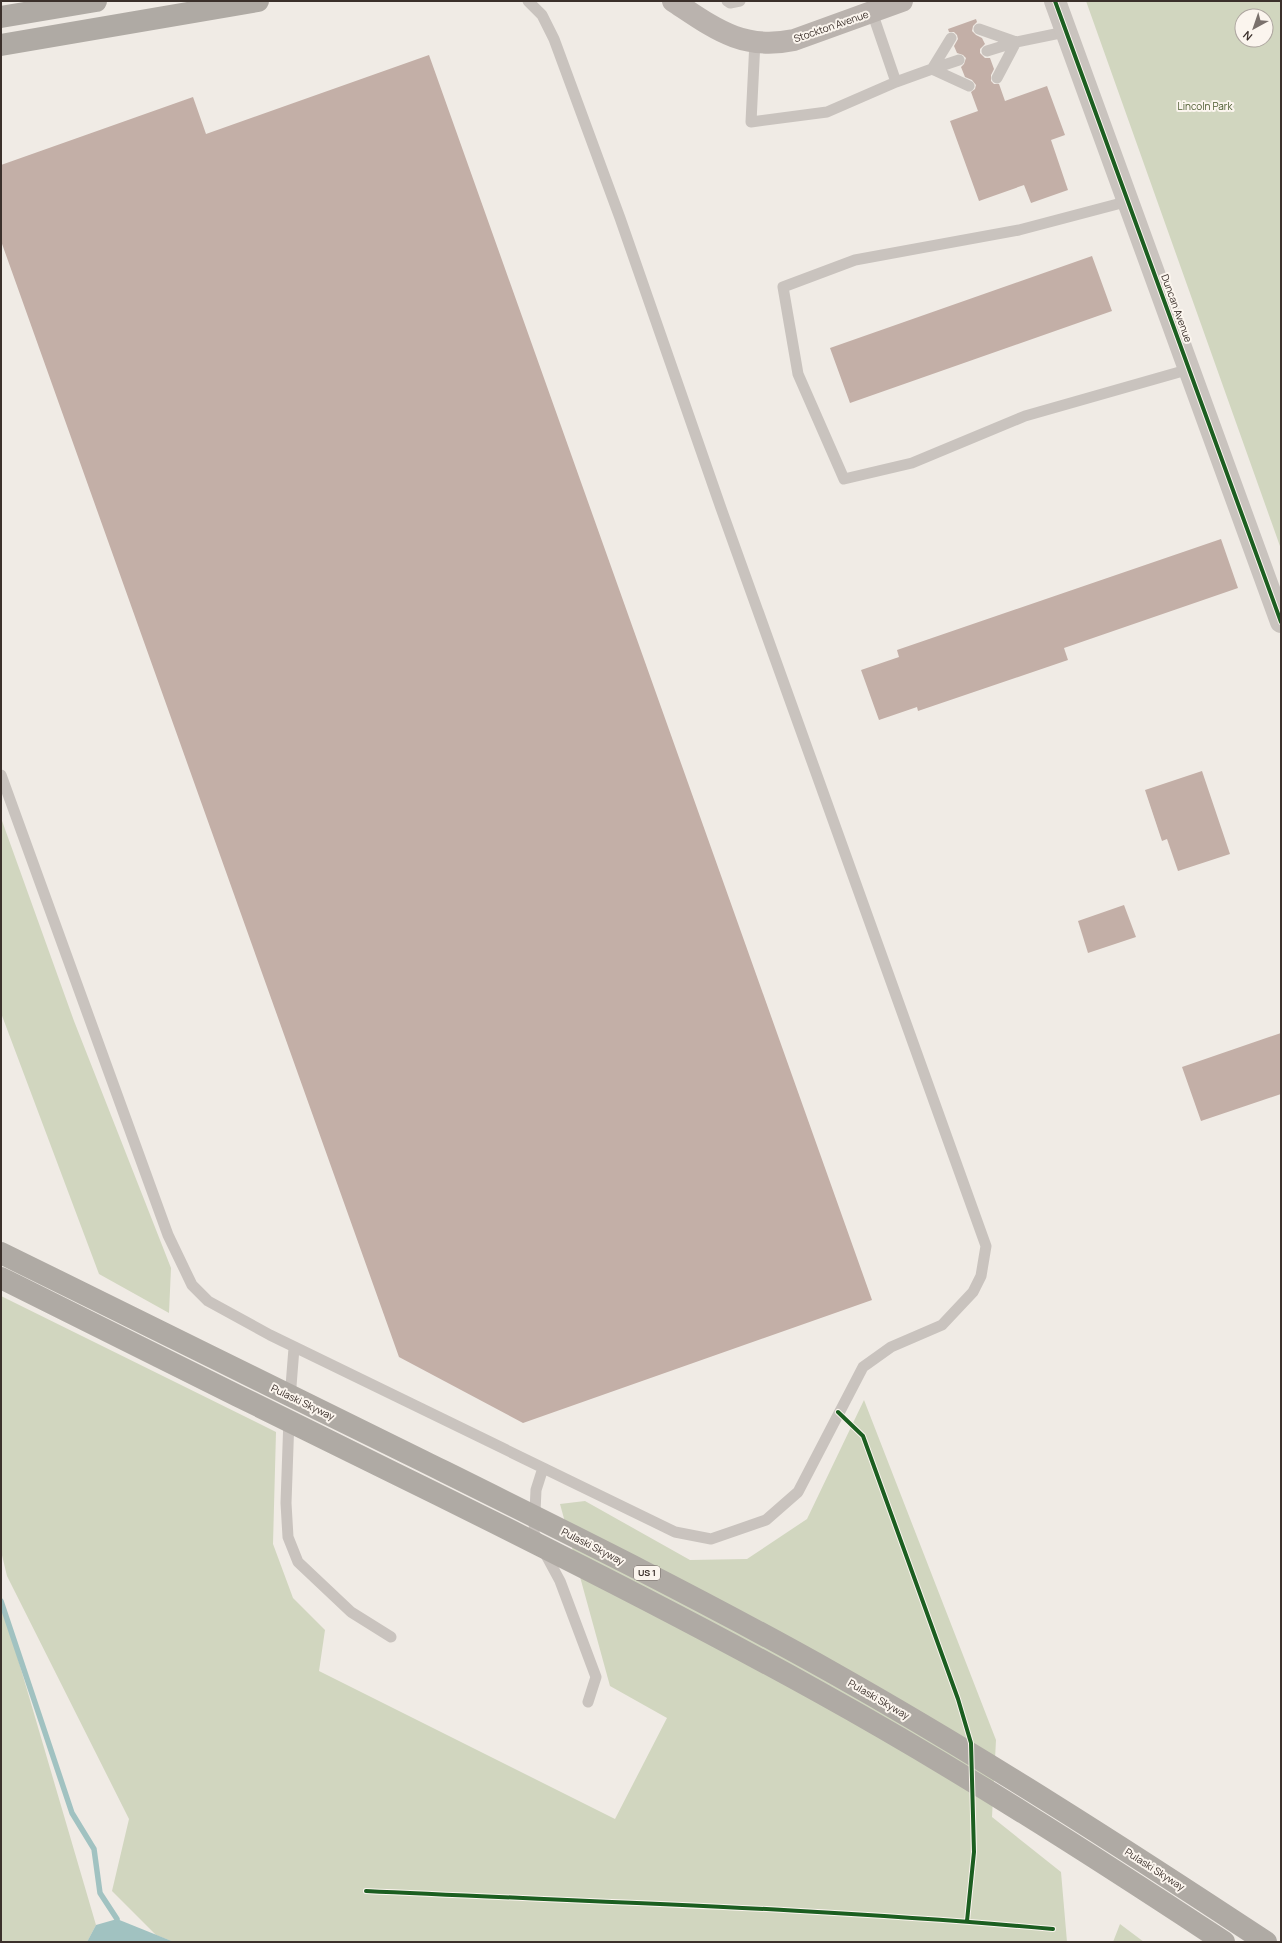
<svg xmlns="http://www.w3.org/2000/svg" width="1282" height="1943" font-family="Manrope,sans-serif">
  <style>
    .green { fill: #d1d6bf; fill-rule: evenodd }
    .water { fill: #a1c2c1 }
    .lines { fill: none; stroke-linecap: round; stroke-linejoin: round }
    .stream { stroke: #a1c2c1; stroke-width: 5.5 }
    .building { fill: #c3afa7 }
    .lane { stroke: #c9c3be; stroke-width: 11 }
    .street { stroke: #c9c3be; stroke-width: 22 }
    .secondary { stroke: #bab3ae; stroke-width: 22 }
    .highway { stroke: #afaaa4; stroke-width: 22 }
    .highway-bridge { stroke: #afaaa4; stroke-width: 22 }
    .cycleway-casing { stroke: #fbf5ee; stroke-width: 6 }
    .cycleway { stroke: #1b5e20; stroke-width: 4 }
    .labels { text-anchor: middle; stroke-width: 4; stroke-linejoin: round; paint-order: stroke }
    .shield { fill: #fbf5ee; stroke: #756b66; stroke-width: 1 }
    .shield-label { font-size: 9px; font-weight: bold; fill: #3b302b }
    .street-label { font-size: 10px; fill: #3b302b; stroke: #fbf5ee }
    .park-label { font-size: 10px; fill: #4a5a2e; stroke: #fbf5ee }
  </style>
  <rect width="100%" height="100%" fill="#f0ebe5"/>
  <!-- green -->
  <path class="green" d="M1086,1H1281V549ZM1242,16H1266V40H1242Z
    M1,818L74,1021L171,1268L169,1313L99,1274L1,1013Z
    M1,1296L276,1432L273,1544L293,1598L325,1630L319,1671L615,1819L667,1718L610,1686L560,1504L585,1501L690,1560L747,1559L807,1519L864,1400L996,1740L992,1817L1061,1872L1067,1942H174L156,1935L112,1891L129,1819L7,1576L1,1551Z
    M1,1601L96,1925L87,1942H1Z
    M1120,1924L1144,1942H1113Z"/>
  <!-- water -->
  <path class="water" d="M117,1919L174,1942H87L96,1925Z"/>
  <g class="lines">
    <!-- stream -->
    <path class="stream" d="M1,1601L72,1813L94,1849L100,1893L117,1919"/>
  </g>
  <!-- building -->
  <path class="building" d="M976,19L977,22L973,26L972,31L976,35L982,38L985,44L980,49V53L985,58H990L994,69L991,75V81L994,84H999L1005,101L1047,86L1065,135L1051,140L1068,190L1031,203L1024,185L979,201L950,121L978,111L971,92L975,89L976,85L972,80L965,77L961,67L964,64L966,58L963,55L957,53L954,46L958,39L957,35L954,32H949L948,29Z
    M429,55L872,1300L523,1423L399,1357L1,241V165L193,97L206,134Z
    M1092,256L1112,311L850,403L830,348Z
    M1221,539L1238,588L1064,648L1068,660L918,711L917,707L879,720L861,670L899,657L897,650Z
    M1202,771L1230,854L1178,871L1167,839L1162,841L1145,790Z
    M1124,905L1136,937L1088,953L1078,921Z
    M1281,1033V1094L1201,1121L1182,1067Z"/>
  <g class="lines">
    <!-- lane -->
    <path class="lane" d="M727,1L730,3L740,1
      M872,12L896,82L932,69L951,38
      M979,29L1016,42L1065,32
      M755,41L751,122L827,112L896,82
      M987,51L1016,42
      M932,69L969,86
      M932,69L959,60
      M997,78L1016,42
      M1129,201L1019,230L855,260L783,287L798,374L844,479L912,463L1025,416L1190,369
      M1,775L168,1235L192,1285L208,1301L270,1335L675,1532L711,1539L766,1520L798,1492L863,1367L891,1347L942,1325L973,1292L981,1276L986,1246L722,511L620,218L554,39L542,15L528,1
      M290,1399L294,1348
      M289,1418L286,1503L288,1537L298,1562L351,1612L391,1637
      M543,1468L536,1490L534,1533L560,1581L596,1677L588,1702"/>
    <!-- street -->
    <path class="street" d="M1055,1L1281,622"/>
    <!-- secondary -->
    <path class="secondary" d="M673,1C714,28 742,51 794,40L902,1"/>
    <!-- highway -->
    <path class="highway" d="M1,17L96,1
      M1,45L258,1"/>
    <!-- highway-bridge -->
    <path class="highway-bridge" d="M1,1253C142,1322 282,1392 423,1461C562,1530 700,1598 835,1674C982,1757 1125,1849 1266,1942
      M1,1278C133,1344 264,1409 396,1474C539,1544 680,1615 819,1692C958,1769 1092,1855 1224,1942"/>
    <defs>
      <path id="cycleway" d="M1055,1L1281,622
        M838,1412L863,1436L958,1699L971,1743L974,1852L967,1921
        M366,1891C595,1902 825,1908 1053,1929"/>
    </defs>
    <!-- cycleway casing -->
    <use href="#cycleway" class="cycleway-casing"/>
    <!-- cycleway -->
    <use href="#cycleway" class="cycleway"/>
  </g>
  <g class="labels">
    <!-- shield labels -->
    <rect class="shield" x="634" y="1566" width="26" height="14" rx="3"/>
    <g class="shield-label">
      <text x="647" y="1576">US 1</text>
    </g>
    <!-- street labels -->
    <g class="street-label">
      <text transform="translate(831 26) rotate(-19)" y="4">Stockton Avenue</text>
      <text transform="translate(1177 308) rotate(70)" y="4">Duncan Avenue</text>
      <text transform="translate(303 1402) rotate(26)" y="4">Pulaski Skyway</text>
      <text transform="translate(593 1546) rotate(27)" y="4">Pulaski Skyway</text>
      <text transform="translate(879 1699) rotate(30)" y="4">Pulaski Skyway</text>
      <text transform="translate(1155 1869) rotate(33)" y="4">Pulaski Skyway</text>
    </g>
    <!-- park labels -->
    <g class="park-label">
      <text x="1205" y="110">Lincoln Park</text>
    </g>
  </g>
  <!-- border -->
  <rect width="1282" height="1943" fill="none" stroke="#3b302b" stroke-width="4"/>
  <!-- north arrow -->
  <g transform="translate(1254 28) rotate(220)"><circle r="19" fill="#fbf5ee" stroke="#aea6a0"/>
  <path d="M0-3L7 15L0 10L-7 15Z" fill="#7a716c"/>
  <text y="-6" font-size="11" font-weight="bold" text-anchor="middle" fill="#3b302b">N</text>
  </g>
</svg>
